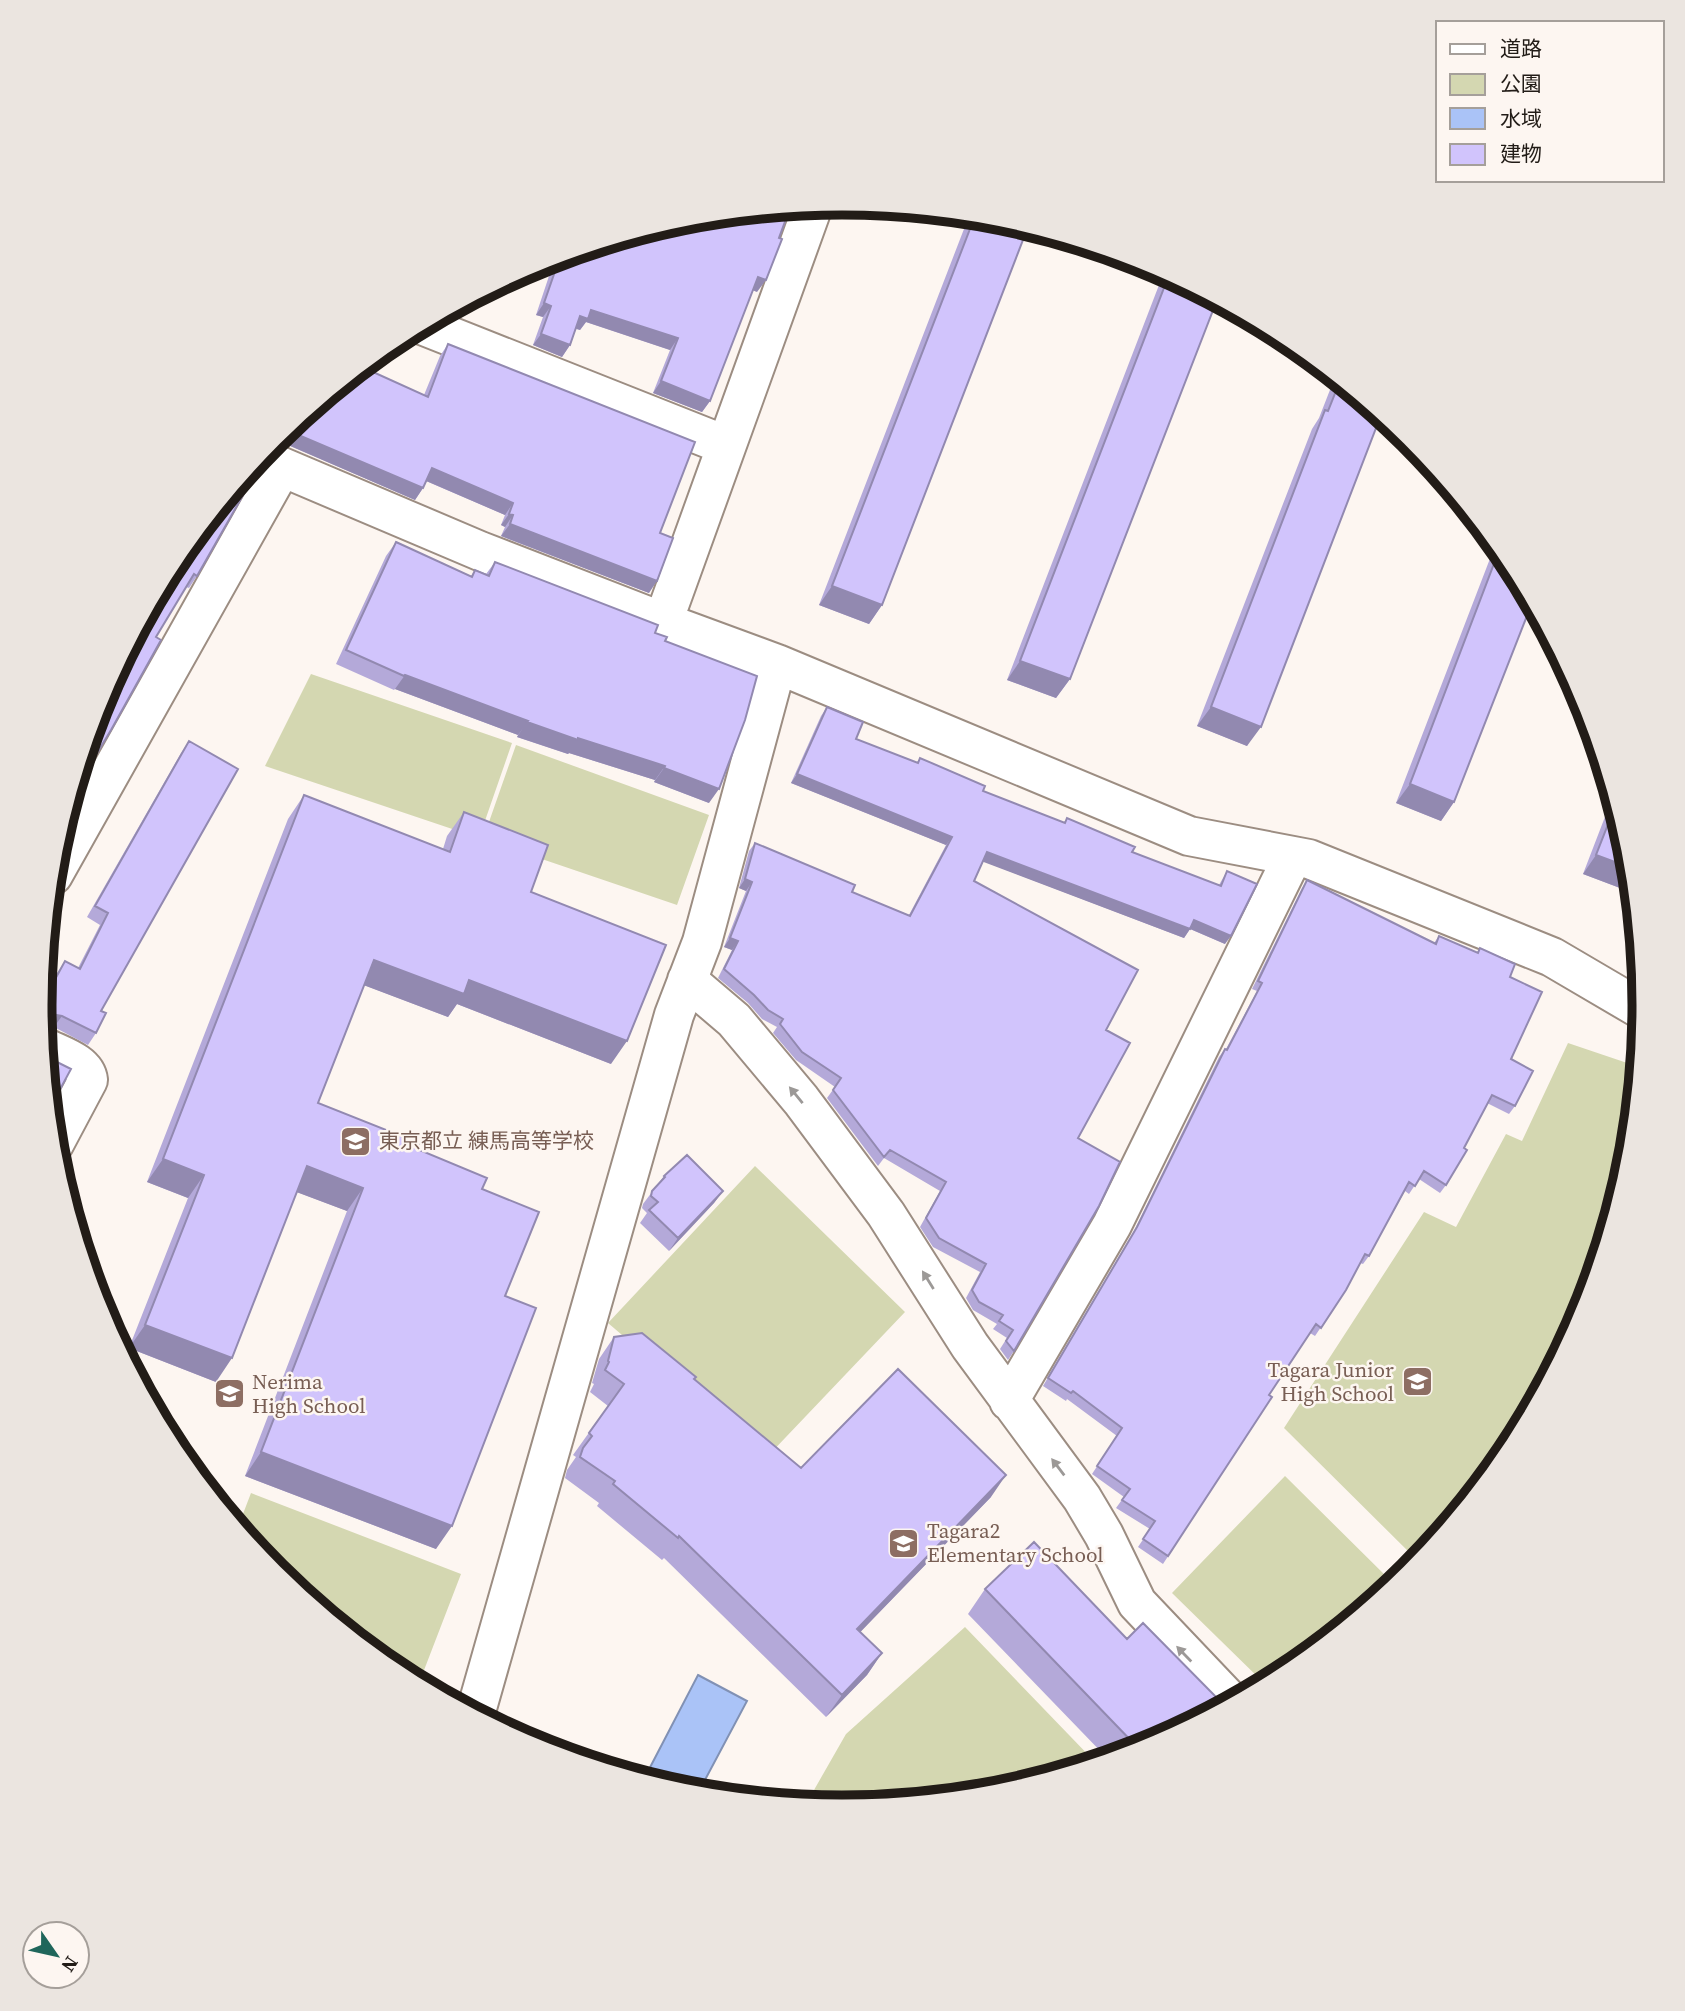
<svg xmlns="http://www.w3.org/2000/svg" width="1685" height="2011" font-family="'Source Serif 4','Noto Sans JP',serif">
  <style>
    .green { fill: #d4d7b1 }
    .water { fill: #aac3f7; stroke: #8191b4; stroke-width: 2 }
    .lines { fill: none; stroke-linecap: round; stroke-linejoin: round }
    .minor-casing { stroke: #9c8d82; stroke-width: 42 }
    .minor { stroke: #fff; stroke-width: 38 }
    .wall { fill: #b4a9d9 }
    .shaded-wall { fill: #9289b0 }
    .building { fill: #d1c4fc; stroke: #9289b0; stroke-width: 2 }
    .oneway { fill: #9c9997 }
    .labels { text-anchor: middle; stroke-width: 5; stroke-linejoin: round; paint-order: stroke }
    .education-label { font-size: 21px; fill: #785e54; stroke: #fdf6f1; text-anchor: start }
    .rim { fill: none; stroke: #221c17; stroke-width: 9 }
  </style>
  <rect width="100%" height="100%" fill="#fdf6f1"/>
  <!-- green -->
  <path class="green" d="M311,674L512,743L479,838L265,766Z
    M516,745L709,815L677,905L483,839Z
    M1568,1043L1639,1067L1629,1162L1584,1313L1509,1452L1419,1562L1284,1428L1424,1212L1456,1227L1506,1134L1522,1141Z
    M755,1166L905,1312L766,1458L608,1323Z
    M1285,1476L1395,1585L1288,1673L1266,1685L1172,1593Z
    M251,1493L461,1574L421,1678L388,1665L275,1572L238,1527Z
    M965,1627L1096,1763L999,1792L842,1808L806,1804L846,1734Z"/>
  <!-- water -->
  <path class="water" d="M698,1675L747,1701L698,1793L686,1792L644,1779Z"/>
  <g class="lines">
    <defs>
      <path id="minor" d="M422,325L725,445
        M261,456L282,467L480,551L663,622
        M777,664L1189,836L1309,859L1552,957L1644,1011
        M53,875L282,467
        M687,980L734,1020L801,1100L886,1214L970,1346L1082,1498L1104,1535L1137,1603L1232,1703
        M44,1047C59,1055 86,1062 88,1080L54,1144
        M1009,1401L1112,1225L1293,856
        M475,1715L674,1015L702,942L777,664L663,622L813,206"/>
    </defs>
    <!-- minor casing -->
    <use href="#minor" class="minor-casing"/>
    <!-- minor -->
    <use href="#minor" class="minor"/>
  </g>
  <!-- wall -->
  <path class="wall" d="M969,216L999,219L882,605L869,624L819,605Z
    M686,219L757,292L753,290L710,401L702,412L653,393L670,350L586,322L580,330L576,329L570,345L562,357L533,345L543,317L536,315L555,258Z
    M1164,272L1217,300L1070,679L1056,698L1007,680Z
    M448,344L660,533L649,593L501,536L505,527L501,525L505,515L426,481L423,488L415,500L288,445L302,416L362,367L424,395L440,356Z
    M1335,377L1383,416L1378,423L1247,746L1197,726L1312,429L1319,418Z
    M396,542L471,576L475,570L486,574L495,562L655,633L665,641L709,803L654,782L655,780L569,753L568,754L517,737L518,735L395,689L394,690L336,664L386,556Z
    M1496,543L1510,560L1454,802L1441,821L1396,803Z
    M176,559L197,576L189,588L186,587L156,637Z
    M827,707L856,739L917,763L920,758L983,791L1064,823L1067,818L1132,852L1219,885L1227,871L1225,944L1190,929L1184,938L983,861L974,881L1106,1030L1078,1138L1014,1351L1008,1360L1000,1349L1007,1338L993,1329L997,1324L973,1310L966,1298L980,1272L933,1247L920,1227L940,1191L884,1158L878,1166L827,1098L835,1087L796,1060L773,1033L777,1027L762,1019L748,1003L718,978L732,950L724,947L746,891L739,888L749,851L755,843L852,892L909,915L946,845L791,783L821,716Z
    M189,741L101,1011L96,1033L88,1045L54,1027L42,1026L40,1003L57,973L65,961L78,968L100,925L87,917L181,753Z
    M304,795L443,849L447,836L464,812L531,892L611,1064L457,1004L448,1017L364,985L318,1103L417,1149L482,1189L505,1296L436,1549L245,1476L347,1211L297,1192L216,1382L129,1348L188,1198L147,1182L288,819Z
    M1613,796L1629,849L1628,891L1583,874Z
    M1307,880L1434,943L1439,936L1477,953L1480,948L1510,977L1511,1059L1515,1106L1509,1114L1487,1103L1464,1148L1446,1185L1440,1193L1419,1179L1409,1194L1405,1191L1369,1256L1363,1264L1360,1263L1346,1290L1315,1336L1310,1333L1269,1395L1272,1397L1163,1564L1138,1547L1150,1529L1116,1508L1124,1497L1092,1474L1117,1436L1067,1399L1066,1401L1043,1386L1132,1235L1219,1057L1225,1049H1226L1257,991L1252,989L1302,888Z
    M664,1176L723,1191L714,1203L669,1251L640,1223L647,1213L642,1208L643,1204Z
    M614,1337L695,1379L801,1468L991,1497L860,1632L882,1653L867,1675L826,1717L664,1558L662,1560L597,1506L599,1503L565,1478L567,1470L576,1457L573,1455L608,1406L590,1392L594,1384L592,1383L599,1359Z
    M985,1589L1127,1639L1221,1702L1214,1712L1149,1747L1108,1759L968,1614Z"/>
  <!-- shaded-wall -->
  <path class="shaded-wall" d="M758,277L766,280L757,292L750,289Z
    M544,303L551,306L543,317L536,315Z
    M591,310L678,338L670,350L586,322L580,330L572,327L580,316Z
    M541,334L570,345L562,357L533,345Z
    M661,381L710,401L702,412L653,393Z
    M296,434L423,488L415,500L288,445Z
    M432,468L513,503L505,515L424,480Z
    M509,514L513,515L505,527L501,525Z
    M510,524L657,581L649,593L501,536Z
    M832,586L882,605L869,624L819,605Z
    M1020,661L1070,679L1056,698L1007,680Z
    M405,675L528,721L518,735L395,689Z
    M1211,707L1261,727L1247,746L1197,726Z
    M527,722L578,738L665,766L655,780L569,753L568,754L517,737Z
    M664,768L719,789L709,803L654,782Z
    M797,774L952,837L946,845L791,783Z
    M1410,784L1454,802L1441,821L1396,803Z
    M987,852L1190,929L1184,938L981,861Z
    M1596,855L1631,868L1633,884L1628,891L1583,874Z
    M745,879L752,882L746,891L739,888Z
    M1194,920L1231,936L1225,944L1188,928Z
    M730,938L738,941L732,950L724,947Z
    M374,960L469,980L627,1041L611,1064L457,1004L448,1017L358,983Z
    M51,1014L62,1016L54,1027L42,1026L41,1017Z
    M163,1159L204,1175L188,1198L147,1182Z
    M307,1166L363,1188L347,1211L291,1190Z
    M723,1191L714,1203L669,1251L678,1238Z
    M145,1325L232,1358L216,1382L129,1348Z
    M261,1452L452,1526L436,1549L245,1476Z
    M1006,1475L991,1497L842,1651L857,1629Z
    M882,1653L867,1675L826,1717L842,1695Z"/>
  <!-- building -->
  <path class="building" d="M790,208L779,238L782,239L766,280L758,277L710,401L661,381L678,338L591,310L588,319L580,316L570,345L541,334L551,306L544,303L560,257L686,219Z
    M975,216L999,219L1028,227L882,605L832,586Z
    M1169,275L1217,300L1070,679L1020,661Z
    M448,344L695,442L660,533L673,538L657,581L510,524L513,515L509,514L513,503L432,468L423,488L296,434L306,413L362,367L428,397Z
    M1340,381L1381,415L1261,727L1211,707L1325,410L1328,411Z
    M249,471L255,474L197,576L194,574L156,637L161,640L111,730L73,793L101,698L176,559Z
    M396,542L472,577L475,570L489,576L495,562L658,625L655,633L667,637L665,641L757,676L745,720L719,789L664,768L665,766L578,738V740L527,722L528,721L405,675L404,676L346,650Z
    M1500,548L1510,560L1532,603L1454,802L1410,784Z
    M827,707L863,722L856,739L918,763L920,758L985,786L983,791L1065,823L1067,818L1135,847L1132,852L1221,886L1227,871L1257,884L1231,936L1194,920L1190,929L987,852L974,881L1138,970L1106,1030L1130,1043L1078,1138L1120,1162L1099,1206L1014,1351L1006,1341L1013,1330L999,1321L1003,1315L979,1302L972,1290L986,1264L939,1238L926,1218L946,1182L890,1150L884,1157L833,1090L841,1078L802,1052L780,1024L783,1019L768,1010L754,995L724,969L738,941L730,938L752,882L745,879L755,843L855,885L852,892L910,916L952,837L797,774Z
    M189,741L238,769L101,1011L106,1013L96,1033L62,1016L51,1014L41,1017L40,1007L65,961L80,969L108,913L95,906Z
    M304,795L450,852L464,812L548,845L531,892L666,945L627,1041L469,980L464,994L374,960L318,1103L419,1143L417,1149L487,1178L482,1189L539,1212L505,1296L536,1308L452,1526L261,1452L363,1188L307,1166L232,1358L145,1325L204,1175L163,1159Z
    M1616,804L1629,849L1631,868L1596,855Z
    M1307,880L1436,944L1439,936L1478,953L1480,948L1515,964L1510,977L1542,992L1511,1059L1533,1071L1515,1106L1492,1095L1464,1148L1467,1150L1446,1185L1424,1171L1415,1186L1409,1182L1369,1256L1365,1254L1346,1290L1321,1328L1316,1324L1269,1395L1272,1397L1168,1556L1143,1539L1155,1521L1122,1500L1130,1489L1097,1466L1122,1428L1073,1391L1071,1393L1048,1378L1137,1227L1225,1049L1227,1050L1262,983L1258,981Z
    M45,1056L71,1069L50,1108Z
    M687,1155L723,1191L678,1238L649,1210L658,1202L651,1196L652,1191L665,1177L664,1176Z
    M642,1333L696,1377L694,1379L801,1468L898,1369L1006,1475L857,1629L882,1653L842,1695L679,1536L678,1538L613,1484L615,1481L580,1457L583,1448L592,1436L589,1433L624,1384L605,1370L609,1362L608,1361L614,1337Z
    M1034,1542L1127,1639L1143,1623L1221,1702L1207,1716L1149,1747L1140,1750L985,1589Z"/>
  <!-- one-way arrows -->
  <defs><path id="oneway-solid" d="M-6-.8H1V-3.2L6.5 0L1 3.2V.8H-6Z" transform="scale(1.75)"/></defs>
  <g class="oneway">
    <use href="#oneway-solid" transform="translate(796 1095) rotate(-129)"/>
    <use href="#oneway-solid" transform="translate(928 1280) rotate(-122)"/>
    <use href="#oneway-solid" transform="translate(1058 1467) rotate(-127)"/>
    <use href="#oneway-solid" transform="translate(1184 1654) rotate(-134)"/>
  </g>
  <!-- icons -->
  <defs>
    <symbol id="school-square" viewBox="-11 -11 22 22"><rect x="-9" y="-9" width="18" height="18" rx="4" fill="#8d6e63" stroke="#fdf6f1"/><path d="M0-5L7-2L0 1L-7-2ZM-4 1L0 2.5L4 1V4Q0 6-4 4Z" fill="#fff"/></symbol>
  </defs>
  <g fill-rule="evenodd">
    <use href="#school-square" x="338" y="1124" width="35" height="35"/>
    <use href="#school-square" x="1400" y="1364" width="35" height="35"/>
    <use href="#school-square" x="212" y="1376" width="35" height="35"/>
    <use href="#school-square" x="886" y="1526" width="35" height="35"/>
  </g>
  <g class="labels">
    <!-- education labels -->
    <g class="education-label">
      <text x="379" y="1148">東京都立 練馬高等学校</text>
      <text x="1394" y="1377" text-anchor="end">Tagara Junior<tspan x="1394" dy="24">High School</tspan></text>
      <text x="252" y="1389">Nerima<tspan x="252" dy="24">High School</tspan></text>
      <text x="927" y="1538">Tagara2<tspan x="927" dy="24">Elementary School</tspan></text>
    </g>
  </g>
  <!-- crop -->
  <path d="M0 0H1685V2011H0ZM52 1005a790 790 0 1 1 1580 0a790 790 0 1 1-1580 0Z" fill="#ebe5e0" fill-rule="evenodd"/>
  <path class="rim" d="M52 1005a790 790 0 1 1 1580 0a790 790 0 1 1-1580 0Z"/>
  <!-- legend -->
  <rect x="1436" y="21" width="228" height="161" fill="#fdf6f1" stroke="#a59f9a" stroke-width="2"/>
  <rect x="1450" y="44" width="35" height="10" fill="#ffffff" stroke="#a59f9a" stroke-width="2"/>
  <text x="1500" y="56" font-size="21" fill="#221c17">道路</text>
  <rect x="1450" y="74" width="35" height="21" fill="#d4d7b1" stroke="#a59f9a" stroke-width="2"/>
  <text x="1500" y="91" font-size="21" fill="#221c17">公園</text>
  <rect x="1450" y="108" width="35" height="21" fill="#aac3f7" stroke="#a59f9a" stroke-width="2"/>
  <text x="1500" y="126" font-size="21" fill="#221c17">水域</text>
  <rect x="1450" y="144" width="35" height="21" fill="#d1c4fc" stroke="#a59f9a" stroke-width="2"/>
  <text x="1500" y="161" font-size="21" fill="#221c17">建物</text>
  <!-- north arrow -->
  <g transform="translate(56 1955) rotate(124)"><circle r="33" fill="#fdf6f1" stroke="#a59f9a" stroke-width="2"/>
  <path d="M0-5L12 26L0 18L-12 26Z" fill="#1f665b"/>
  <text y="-10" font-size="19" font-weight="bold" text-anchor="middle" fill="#221c17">N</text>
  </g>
</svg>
